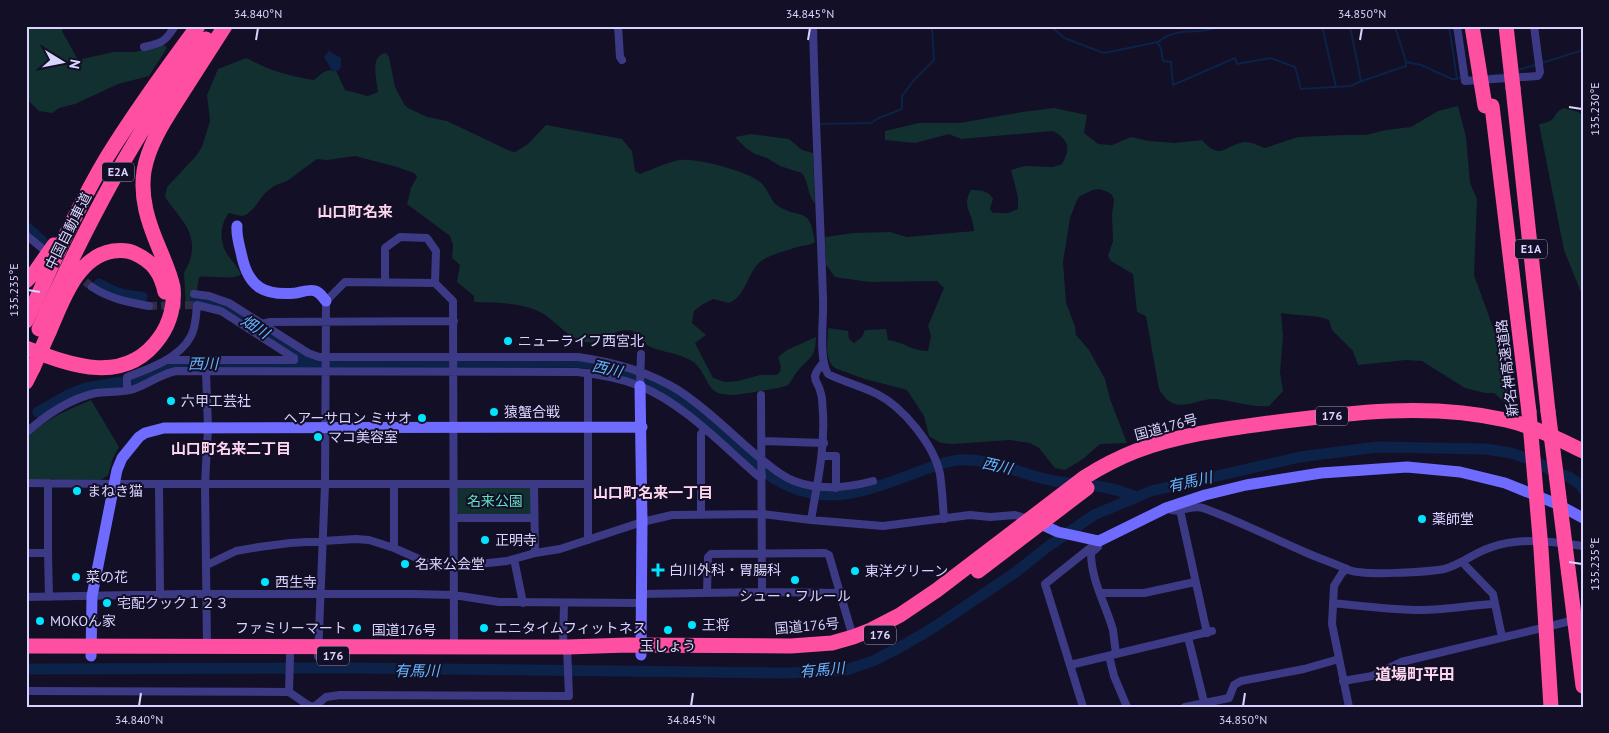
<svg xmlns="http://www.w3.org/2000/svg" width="1609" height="733" font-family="'PT Sans','Noto Sans JP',sans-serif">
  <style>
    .green { fill: #12302f }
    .water { fill: #0c2248 }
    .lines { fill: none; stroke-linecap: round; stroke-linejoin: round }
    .stream { stroke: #0c2248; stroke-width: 2 }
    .river { stroke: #0c2248; stroke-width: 11 }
    .street-tunnel { stroke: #312d47; stroke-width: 8; stroke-dasharray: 8 4; stroke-linecap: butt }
    .street { stroke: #3d3a85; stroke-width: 8 }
    .secondary { stroke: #6f6bff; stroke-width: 11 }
    .highway { stroke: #ff4fa3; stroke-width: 15 }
    .highway-bridge { stroke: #ff4fa3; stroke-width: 15 }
    .ticks { fill: none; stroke: #d9d4ff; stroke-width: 2 }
    .poi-dot { fill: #00e5ff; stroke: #130f26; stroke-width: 2 }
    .labels { text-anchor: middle; stroke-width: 4; stroke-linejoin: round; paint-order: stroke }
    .shield { fill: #130f26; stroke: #9e99be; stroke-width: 1 }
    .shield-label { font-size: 12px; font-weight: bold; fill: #d9d4ff }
    .street-label { font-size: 14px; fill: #d9d4ff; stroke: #130f26 }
    .poi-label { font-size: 14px; fill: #d9d4ff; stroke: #130f26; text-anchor: start }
    .park-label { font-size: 14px; fill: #5fe0c0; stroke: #130f26 }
    .neighbourhood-label { font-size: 15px; font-weight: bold; fill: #ffd6f0; stroke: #130f26 }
    .water-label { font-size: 15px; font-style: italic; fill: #62b6ff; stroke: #130f26 }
    .quarter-label { font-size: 16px; font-weight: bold; fill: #ffd6f0; stroke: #130f26 }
    .neatline { fill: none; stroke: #d9d4ff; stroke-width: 2 }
    .ticks-label { font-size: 12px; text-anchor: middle; fill: #d9d4ff }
  </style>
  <rect width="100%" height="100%" fill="#130f26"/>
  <!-- green -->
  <path class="green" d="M26,26H64L62,31L78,60L113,52H135L164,45L167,48L149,76L118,84L75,104L59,108L52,113L39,111L29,101L26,100Z
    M386,53L389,57L395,87L404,104L408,108L427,117L447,121L510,151L515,152L528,144L546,125L622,139L632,151L635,171L640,174C651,170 668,162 680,160C697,158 747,171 760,182C768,188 770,201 778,206C802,221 809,204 815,242C811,245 807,245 801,246C791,249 773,254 764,259C747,269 748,295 729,303L713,299L703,304L694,311L692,323L706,335L695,343L713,378L725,382L738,381L760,375H776L780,372L781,367L778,357L787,350L816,337C815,361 809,356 797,372C794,375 791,382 788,385C784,388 742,394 735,395C730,395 721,395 716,392C705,385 704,367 690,360C668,348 649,355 633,331C614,326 599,345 585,342C567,338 556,320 540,312C520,302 496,303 474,302V296L457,282L460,265L452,258L453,245L450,236L407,204L411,188L417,177L414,173L397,167L355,156L327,160L317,159L287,181L274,186L265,193L254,208L246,215L241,216L229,213C220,224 219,242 227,254C232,261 237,266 241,274C234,281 210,275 199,277L194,308L186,309L184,272C189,265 191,258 192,250C194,228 176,214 165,197L167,187L196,156L202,147L210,121L207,95L218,69L246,58C272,71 285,75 314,80C321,74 326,68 336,71L345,90L368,96L378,92C377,81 369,55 386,53Z
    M1458,106L1466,137L1470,183L1477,199L1474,275L1500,347L1517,413L1494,393H1485L1465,388L1422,361L1406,360L1358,365L1353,351L1332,330L1329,320C1314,314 1297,316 1281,313L1283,337L1280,372L1283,391L1269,406C1251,408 1232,400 1214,399C1201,398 1186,409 1172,403C1166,400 1162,394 1159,389L1146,316L1137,312L1133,274L1111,261L1108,256L1113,241L1112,215L1114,200L1112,195L1108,192L1099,189L1093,190L1080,196L1077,200L1070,218L1063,262L1066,303L1075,326L1076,335L1089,350L1105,379L1110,399L1127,443L1100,444L1083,459L1065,470L1055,468L1039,448L1030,443L1010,440L952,444L941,443L929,436L924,416L907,390L865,379L837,369C823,361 828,342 828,328L848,331L849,339L854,343L862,337L865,330L886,329L888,340C904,342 911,351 928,351L931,336L928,326L944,288L937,281L869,282L835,277L826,265L825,237L854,233L890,232L907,237L974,231C973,212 961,207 971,190C980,190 988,190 993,199L990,209L993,213H1008L1018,209V197L1011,170L1025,166L1053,167L1062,164C1071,148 1069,140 1053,131L961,139L949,134L915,143L885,140V131L919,123H960L1022,112L1054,108L1087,115L1084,133L1098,144L1112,145L1131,137L1149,141L1175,143L1202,140C1222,162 1223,145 1245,142C1252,142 1259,146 1265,148L1298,137L1345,135H1366L1386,130L1411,127L1438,111Z
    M1564,108L1578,112L1583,115V297L1564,250L1539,124C1560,121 1551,113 1564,108Z
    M751,134L789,139L802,150L813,153L815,204C807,194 809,183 802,173L780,166L767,158L755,154L746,148L735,137Z
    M91,400L119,447L113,458L108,475L101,480L26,479C26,467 24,454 26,443C31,424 75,407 91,400Z
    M460,486H529L532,490V513L529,516H462L457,512V489Z"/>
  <!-- water -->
  <path class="water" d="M329,51L341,58V66L339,70L333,72L324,57Z"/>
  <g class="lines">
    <!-- stream -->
    <path class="stream" d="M1040,26L1053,28L1064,38L1104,53L1158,42C1172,31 1184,32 1201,31C1209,30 1217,28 1225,26
      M1322,26L1336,87
      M1350,26L1361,81
      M1395,26L1406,62L1421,65L1452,79L1462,78
      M1449,26L1457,79
      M1157,42L1161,48L1163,61L1171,62L1173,85L1235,58L1237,64L1270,58L1295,67L1301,89L1351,86L1359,82L1406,66V62
      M1542,63L1583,50
      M1518,70L1538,64
      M1486,76L1504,74
      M820,124L871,123L879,118L902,109V96L914,80L934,60L932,26"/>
    <!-- river -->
    <path class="river" d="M26,227L42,241
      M99,284C114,293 125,296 142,297
      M195,300L216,304L225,308L273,336L311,362
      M38,412L68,395L86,388L134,380L171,364L572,362L587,363L631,374L667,392L686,404L767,474C820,510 861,493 915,473C929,468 944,461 959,460C994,458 1023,476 1055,481C1073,484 1091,484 1108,488C1118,490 1128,494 1137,497
      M26,669L350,668L787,673L846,670L873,661L904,645L936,626L1016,572L1046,548L1094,515L1151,491L1300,457L1377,447L1486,449L1511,453L1535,461L1547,468L1569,477L1581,485L1583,489"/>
    <!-- street-tunnel -->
    <path class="street-tunnel" d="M76,274L92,287
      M149,306L197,305"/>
    <!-- street -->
    <path class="street" d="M618,26L620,57L622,60
      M813,26C815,117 820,208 823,299C824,319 818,358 828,374C844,382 861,386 877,394C903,407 934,445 940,474C942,488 943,504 944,519
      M1457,26L1465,81L1538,76L1540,72L1534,26
      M144,47C162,43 165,42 175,26
      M26,235L43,249
      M385,282V248L400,237L427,238L436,251L435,283
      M92,287C110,299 128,302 149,306
      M194,294L209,296L229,303L308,353L319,357H578C614,362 647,371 678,390C708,409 733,436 760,458C771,467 781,476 794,481C820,491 847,488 873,481
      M260,327L262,324L270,322L454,321
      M166,360H294V358
      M206,371L208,428L205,484L207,647
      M640,386L641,354
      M127,390V377C149,369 180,358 191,336C196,327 196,315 197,305L221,311L294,358
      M761,395L762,592
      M26,433C44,416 71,398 96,393C108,391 122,393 134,389C149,384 160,374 176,371L577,372C598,374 620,378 640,386C684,404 722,445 758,476L762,477
      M762,441L824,443
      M823,456H836V488
      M26,483L113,484H588
      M159,484L160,594
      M394,484V548
      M534,484L535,553
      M1166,508C1179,515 1191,504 1203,508C1239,521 1272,538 1307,553C1321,559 1336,564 1349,570C1363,576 1428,572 1444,569C1460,565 1474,553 1489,548C1519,537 1551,541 1583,546
      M1180,510L1207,633
      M701,515V434L704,430
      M455,518H534
      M811,520C817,484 825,450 823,413C822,407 823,400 821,394C818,378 808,381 823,363
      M588,540V373
      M1098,547L1091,553C1091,580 1106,605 1113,630C1114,638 1115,646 1116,654
      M26,553H48V483
      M48,553L49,597
      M514,559L523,603
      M1462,562L1493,594L1502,637
      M207,565L236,551L259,547L290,543L356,539L369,540L394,548L437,567H450L507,561L535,553L560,549L642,522L672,515L762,514L811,520L883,526L970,515L990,517L1015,515L1029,519
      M1347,569L1342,573L1334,586L1332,624L1349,707
      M707,593L708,557L711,554L825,553L829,555L840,593
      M1101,593H1144L1195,582
      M641,594L762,592L840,593L853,637
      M26,597L185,594H414L454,595L499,602L640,603
      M1333,603C1362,606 1392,610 1422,610C1446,610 1470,605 1495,604
      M1188,637L1204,702
      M563,647L564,603
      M318,656L325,485L326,301L345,282L435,283L453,301L454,646
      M1109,656L1114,676L1127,707
      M1070,665L1212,631
      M1343,681L1372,676L1401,662L1583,618
      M26,691L289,692L308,705L314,707L326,697L340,695L569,696L567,647
      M289,692L290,656
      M1083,707L1045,584L1099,541
      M1185,707L1229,698L1234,685L1241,681L1304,669L1339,659"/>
    <!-- secondary -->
    <path class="secondary" d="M237,226C236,236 240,247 242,257C249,288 265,296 296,293C302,292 310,289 315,291C320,292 323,298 326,301
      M640,386L642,522L641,655
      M1034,521L1058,532L1099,541L1166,508L1205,495L1246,485L1321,473L1407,467L1460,472L1505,483L1557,504L1583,518
      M91,656L92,596L117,470L122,458L139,437L145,433L164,428L642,427"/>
    <!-- highway -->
    <path class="highway" d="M1513,88L1548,411
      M1492,106L1529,412
      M26,281L35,272L54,245
      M26,321C52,266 76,209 107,157C135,112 166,69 198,26
      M39,329C85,228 136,127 206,39
      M49,332C62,303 76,257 113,251C121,250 129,250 136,254C153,262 161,273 165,292
      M26,348C72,366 126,386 160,337C170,323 175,304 173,287C170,273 164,260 159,248C148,222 140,198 144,171C149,142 167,117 182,93C196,71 211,48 225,26
      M26,382L33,368
      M978,571L1087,488
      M26,646L567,647L628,645L791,646L832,643L853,637L871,630L900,615L937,590L1085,477C1101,467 1118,458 1136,451C1178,435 1224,429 1269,423C1346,413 1428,402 1506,420C1533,426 1558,439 1583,451"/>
    <!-- highway-bridge -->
    <path class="highway-bridge" d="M1472,26L1485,106
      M1506,26L1513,88
      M33,368L49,332
      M1548,411L1583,686
      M1529,412L1541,549L1551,707"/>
  </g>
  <!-- ticks -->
  <path class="ticks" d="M256,40L258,28M808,40L810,28M1360,40L1362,28M1569,107L1582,109M28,290L40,292M1569,562L1582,564M139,706L141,693M691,706L693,693M1243,706L1245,693"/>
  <!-- markers -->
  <g class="poi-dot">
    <circle cx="508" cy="341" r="5"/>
    <circle cx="171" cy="401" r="5"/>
    <circle cx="494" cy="412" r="5"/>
    <circle cx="422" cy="418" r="5"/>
    <circle cx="318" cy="437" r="5"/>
    <circle cx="77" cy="491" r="5"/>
    <circle cx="1422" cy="519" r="5"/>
    <circle cx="485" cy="540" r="5"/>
    <circle cx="405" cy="564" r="5"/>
    <path d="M655.5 562.5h5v5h5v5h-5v5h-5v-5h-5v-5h5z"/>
    <circle cx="855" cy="571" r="5"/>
    <circle cx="76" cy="577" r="5"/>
    <circle cx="795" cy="580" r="5"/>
    <circle cx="265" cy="582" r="5"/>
    <circle cx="107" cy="603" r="5"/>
    <circle cx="40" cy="621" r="5"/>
    <circle cx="692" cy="625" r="5"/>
    <circle cx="357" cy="628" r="5"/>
    <circle cx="484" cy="628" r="5"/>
    <circle cx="668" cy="630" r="5"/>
  </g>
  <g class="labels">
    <!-- shield labels -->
    <g class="shield">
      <rect x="102" y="162.5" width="32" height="19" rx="4"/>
      <rect x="1515" y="239.5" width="32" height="19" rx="4"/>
      <rect x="1316" y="406.5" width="32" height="19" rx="4"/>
      <rect x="864" y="625.5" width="32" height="19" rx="4"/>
      <rect x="317" y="646.5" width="32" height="19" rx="4"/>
    </g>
    <g class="shield-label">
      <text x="118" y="176">E2A</text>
      <text x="1531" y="253">E1A</text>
      <text x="1332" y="420">176</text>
      <text x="880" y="639">176</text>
      <text x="333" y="660">176</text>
    </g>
    <!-- street labels -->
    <g class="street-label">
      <text transform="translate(68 231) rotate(-63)" y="5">中国自動車道</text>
      <text transform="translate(1507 368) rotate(-97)" y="5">新名神高速道路</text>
      <text transform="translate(1166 427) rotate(-15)" y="5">国道176号</text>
      <text transform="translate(807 626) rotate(-5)" y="5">国道176号</text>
      <text x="404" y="635">国道176号</text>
    </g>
    <!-- poi labels -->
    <g class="poi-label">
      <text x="518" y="346">ニューライフ西宮北</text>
      <text x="181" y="406">六甲工芸社</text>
      <text x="504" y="417">猿蟹合戦</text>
      <text x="412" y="423" text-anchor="end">ヘアーサロン ミサオ</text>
      <text x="328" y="442">マコ美容室</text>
      <text x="87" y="496">まねき猫</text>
      <text x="1432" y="524">薬師堂</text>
      <text x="495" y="545">正明寺</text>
      <text x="415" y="569">名来公会堂</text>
      <text x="669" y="575">白川外科・胃腸科</text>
      <text x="865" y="576">東洋グリーン</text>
      <text x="86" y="582">菜の花</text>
      <text x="275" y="587">西生寺</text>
      <text x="795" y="601" text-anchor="middle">シュー・フルール</text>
      <text x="117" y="608">宅配クック１２３</text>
      <text x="50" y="626">MOKOん家</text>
      <text x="702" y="630">王将</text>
      <text x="347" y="633" text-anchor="end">ファミリーマート</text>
      <text x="494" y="633">エニタイムフィットネス</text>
      <text x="668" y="651" text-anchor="middle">玉しょう</text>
    </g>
    <!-- park labels -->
    <g class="park-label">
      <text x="495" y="506">名来公園</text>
    </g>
    <!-- neighbourhood labels -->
    <g class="neighbourhood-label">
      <text x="355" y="217">山口町名来</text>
      <text x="231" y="454">山口町名来二丁目</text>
      <text x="653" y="498">山口町名来一丁目</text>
    </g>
    <!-- water labels -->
    <g class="water-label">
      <text transform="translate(255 327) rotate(32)" y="5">畑川</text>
      <text x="203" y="369">西川</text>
      <text transform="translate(607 369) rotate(13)" y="5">西川</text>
      <text transform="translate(997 466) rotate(13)" y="5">西川</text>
      <text transform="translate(1190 482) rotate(-13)" y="5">有馬川</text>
      <text transform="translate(822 670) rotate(-5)" y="5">有馬川</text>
      <text x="417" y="676">有馬川</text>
    </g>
    <!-- quarter labels -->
    <g class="quarter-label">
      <text x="1415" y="680">道場町平田</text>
    </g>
  </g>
  <!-- border -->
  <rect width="1609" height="733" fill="none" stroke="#130f26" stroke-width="55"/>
  <!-- north arrow -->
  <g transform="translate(62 62) rotate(100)" stroke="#130f26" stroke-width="4" paint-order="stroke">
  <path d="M0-4L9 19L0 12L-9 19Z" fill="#d9d4ff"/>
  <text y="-8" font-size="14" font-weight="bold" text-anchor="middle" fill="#d9d4ff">N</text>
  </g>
  <rect x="28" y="28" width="1554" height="678" class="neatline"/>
  <g class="ticks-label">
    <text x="258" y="18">34.840°N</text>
    <text x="810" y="18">34.845°N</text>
    <text x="1362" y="18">34.850°N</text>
    <text transform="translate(1595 109) rotate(-90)" y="4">135.230°E</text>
    <text transform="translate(14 290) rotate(-90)" y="4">135.235°E</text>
    <text transform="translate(1595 564) rotate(-90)" y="4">135.235°E</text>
    <text x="139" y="724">34.840°N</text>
    <text x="691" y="724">34.845°N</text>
    <text x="1243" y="724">34.850°N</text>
  </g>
</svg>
